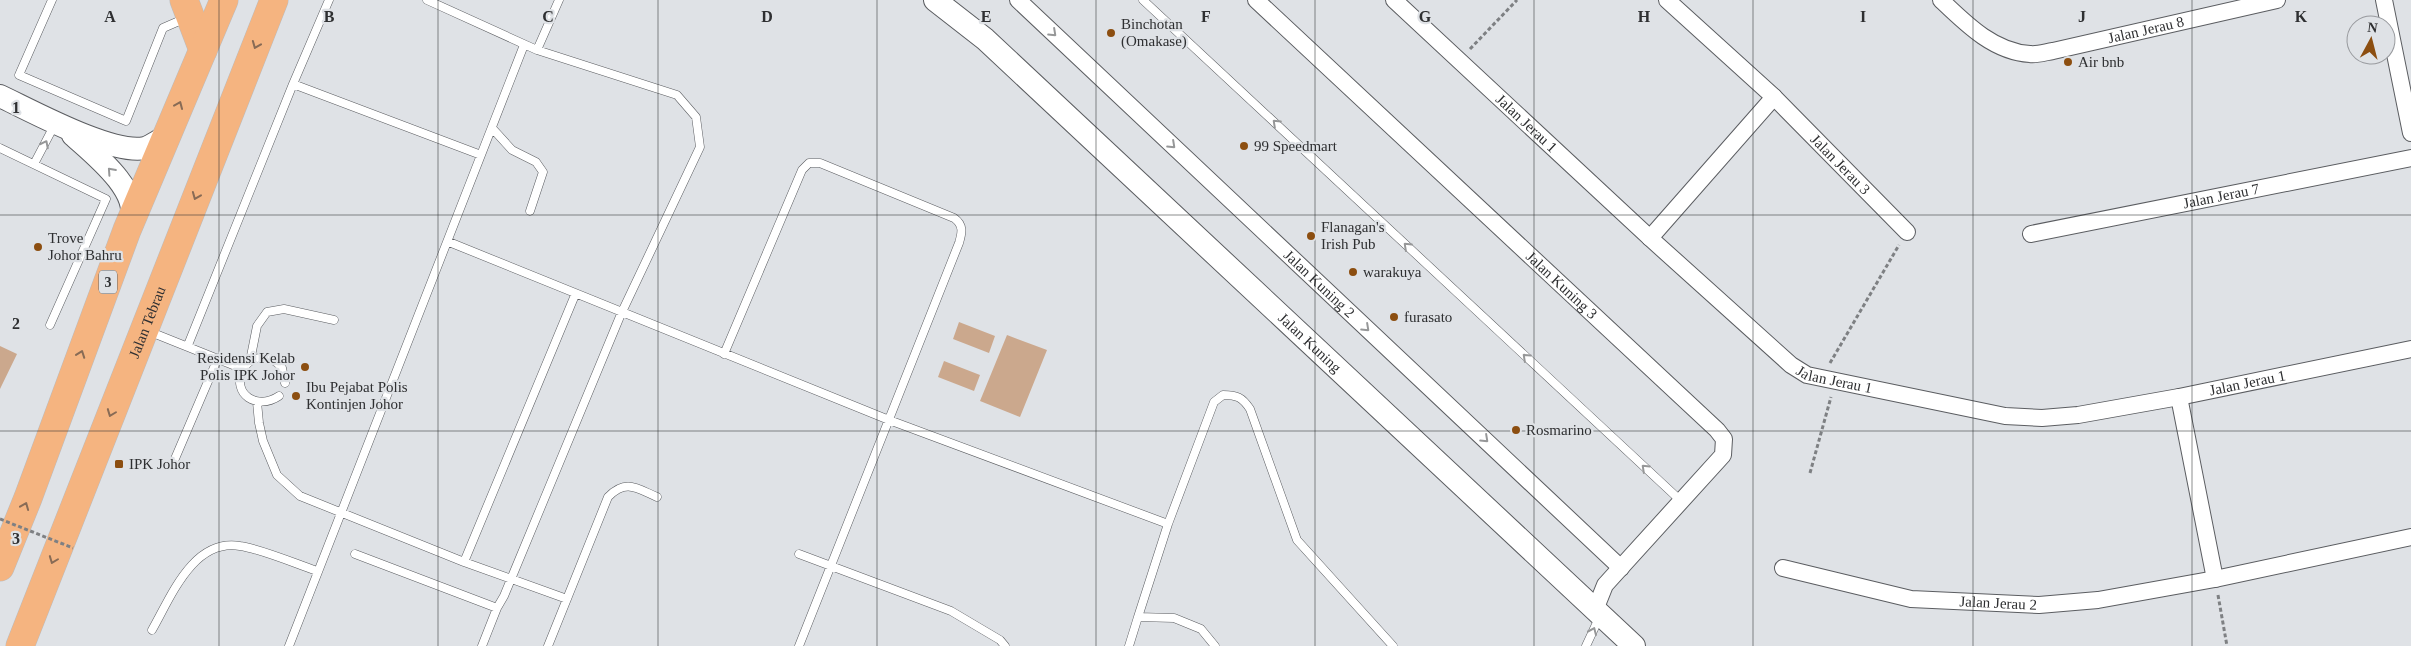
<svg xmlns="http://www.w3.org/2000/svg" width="2411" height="646" font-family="'Times New Roman',serif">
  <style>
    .green { fill: #cba88d }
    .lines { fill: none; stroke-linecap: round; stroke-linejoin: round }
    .lane-casing { stroke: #5b5d61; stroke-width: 9 }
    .street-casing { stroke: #5b5d61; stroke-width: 18 }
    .secondary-casing { stroke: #5b5d61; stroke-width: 24 }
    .highway-casing { stroke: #bcbcbd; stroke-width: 29 }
    .path { stroke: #7e8083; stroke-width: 3; stroke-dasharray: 4 2.5; stroke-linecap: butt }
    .lane { stroke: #fff; stroke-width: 8 }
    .street { stroke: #fff; stroke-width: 16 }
    .secondary { stroke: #fff; stroke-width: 22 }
    .highway { stroke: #f5b480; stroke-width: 28 }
    .path-bridge { stroke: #7e8083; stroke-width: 3; stroke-dasharray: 4 2.5; stroke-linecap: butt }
    .oneway { stroke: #969798 }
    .oneway2 { stroke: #886b55 }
    .grid { fill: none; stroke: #2e2f31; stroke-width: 1; stroke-opacity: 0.55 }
    .poi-dot { fill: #8c4e10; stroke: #dfe2e6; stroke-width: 2 }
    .labels { text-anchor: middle; stroke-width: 4.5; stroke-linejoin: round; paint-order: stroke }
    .shield { fill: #dfe2e6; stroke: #636567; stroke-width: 1 }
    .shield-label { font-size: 14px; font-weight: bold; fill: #2e2f31 }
    .poi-label { font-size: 15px; fill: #2e2f31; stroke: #dfe2e6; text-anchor: start }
    .street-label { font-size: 15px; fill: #2e2f31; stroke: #dfe2e6 }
    .grid-label { font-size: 16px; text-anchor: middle; font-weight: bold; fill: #2e2f31; stroke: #dfe2e6; stroke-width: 4.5; stroke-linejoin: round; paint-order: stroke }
  </style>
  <rect width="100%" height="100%" fill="#dfe2e6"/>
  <!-- green -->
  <path class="green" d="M959,322L995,336L989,353L953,339Z
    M1007,335L1047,350L1020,417L980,401Z
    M0,346L17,354L0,389Z
    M944,361L980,375L974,391L938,377Z"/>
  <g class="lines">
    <defs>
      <path id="lane" d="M52,0L19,75L126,121L163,28L186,18
        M427,0L537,50L677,95L696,117L700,147L621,314L504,596L497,608L482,646
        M1143,0L1681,501
        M537,50L559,0
        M293,84L481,155
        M492,128L512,150L536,162L543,172L530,211
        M0,148L106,199L50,325
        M34,164L55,124
        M449,242L889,420L1168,524L1138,617L1174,618L1201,629L1215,646
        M148,331L243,369
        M188,345L293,84L329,0
        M724,354L802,170L809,163H820L954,218C964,225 962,233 959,243L799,646
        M250,361L257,326L267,312L284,309L334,320
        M279,396C257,411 231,394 243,369C253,354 271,354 282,368L285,383
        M257,402L259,423L263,441L277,475L300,496L464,562L567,599
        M174,461L218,358
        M1168,524L1214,402L1223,395C1237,395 1242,397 1250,409L1297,540L1393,646
        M355,554L497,608
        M799,554L951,611L1000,640L1005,646
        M464,562L575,295
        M152,630C171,597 193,538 240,546C261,549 296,564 317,571
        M289,646L524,45
        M548,646L608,497C626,479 636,488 657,497
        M1129,646L1138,617
        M1586,646L1600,616"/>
      <g id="street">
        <path id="s1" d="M1018,0L1621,568"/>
        <path id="s2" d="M1256,0L1717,430L1724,439L1723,455L1605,585L1595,610"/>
        <path id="s3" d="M1394,0L1650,238L1791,365L1807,375L2005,416L2042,418L2078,415L2179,397L2411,349"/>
        <path id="s4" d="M1667,0L1774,97L1907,232"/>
        <path id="s5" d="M1941,0C1966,24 1994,52 2030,54C2037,55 2046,52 2053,51L2277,0"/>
        <path d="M2384,0L2411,133"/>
        <path id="s6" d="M2031,234L2411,158"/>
        <path d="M1650,238L1774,97"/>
        <path d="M2179,397L2215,579"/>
        <path id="s7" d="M1783,568L1911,599L2039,605L2098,600L2215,579L2411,537"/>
      </g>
      <g id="secondary">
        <path id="s8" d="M935,0L985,39L1634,646"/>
        <path d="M0,96C32,111 112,155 145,148C152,146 159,140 166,137"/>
        <path d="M73,135C93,153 143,192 130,222"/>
      </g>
      <g id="highway">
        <path d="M184,0L203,50"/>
        <path d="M0,567L28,498L127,230L224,0"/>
        <path id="s9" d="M20,646L274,0"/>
      </g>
    </defs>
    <!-- lane casing -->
    <use href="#lane" class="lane-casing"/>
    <!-- street casing -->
    <use href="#street" class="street-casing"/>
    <!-- secondary casing -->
    <use href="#secondary" class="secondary-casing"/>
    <!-- highway casing -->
    <use href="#highway" class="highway-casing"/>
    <!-- path -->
    <path class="path" d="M1470,49L1517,0
      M1830,363L1899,245
      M1810,473L1831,397
      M2218,595L2227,646"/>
    <!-- lane -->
    <use href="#lane" class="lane"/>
    <!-- street -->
    <use href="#street" class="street"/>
    <!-- secondary -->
    <use href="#secondary" class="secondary"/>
    <!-- highway -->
    <use href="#highway" class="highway"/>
    <!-- path-bridge -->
    <path class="path-bridge" d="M0,519L73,548"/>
  </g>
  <!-- one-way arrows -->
  <defs><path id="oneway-chevron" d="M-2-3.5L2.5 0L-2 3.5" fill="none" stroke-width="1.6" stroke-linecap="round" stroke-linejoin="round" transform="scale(1.25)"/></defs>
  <g class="oneway">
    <use href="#oneway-chevron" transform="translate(1053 33) rotate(43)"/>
    <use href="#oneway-chevron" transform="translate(1276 123) rotate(-137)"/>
    <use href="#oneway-chevron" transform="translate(45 144) rotate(-63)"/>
    <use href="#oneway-chevron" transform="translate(1172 145) rotate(43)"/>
    <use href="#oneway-chevron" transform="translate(111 171) rotate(-132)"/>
    <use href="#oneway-chevron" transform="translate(1407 246) rotate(-137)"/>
    <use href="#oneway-chevron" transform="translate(1366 328) rotate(43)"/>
    <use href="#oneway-chevron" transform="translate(1526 357) rotate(-137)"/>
    <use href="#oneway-chevron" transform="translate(1485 439) rotate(43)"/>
    <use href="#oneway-chevron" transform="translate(1645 468) rotate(-137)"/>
    <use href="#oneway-chevron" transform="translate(1593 631) rotate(-66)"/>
  </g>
  <g class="oneway2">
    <use href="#oneway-chevron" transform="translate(256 45) rotate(112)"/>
    <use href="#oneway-chevron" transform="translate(179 105) rotate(-67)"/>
    <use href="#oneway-chevron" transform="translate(196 196) rotate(112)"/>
    <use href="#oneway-chevron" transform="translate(81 354) rotate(-70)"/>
    <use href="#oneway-chevron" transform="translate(111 413) rotate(111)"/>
    <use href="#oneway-chevron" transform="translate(25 506) rotate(-68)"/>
    <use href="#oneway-chevron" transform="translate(53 560) rotate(111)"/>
  </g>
  <!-- grid -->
  <path class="grid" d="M219,0V646M438,0V646M658,0V646M877,0V646M1096,0V646M1315,0V646M1534,0V646M1753,0V646M1973,0V646M2192,0V646M0,215H2411M0,431H2411"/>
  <!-- markers -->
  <g class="poi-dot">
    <circle cx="1111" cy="33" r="5"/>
    <circle cx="2068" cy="62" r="5"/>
    <circle cx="1244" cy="146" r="5"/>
    <circle cx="1311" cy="236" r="5"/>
    <circle cx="38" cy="247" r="5"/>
    <circle cx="1353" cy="272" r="5"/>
    <circle cx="1394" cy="317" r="5"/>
    <circle cx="305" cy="367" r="5"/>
    <circle cx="296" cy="396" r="5"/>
    <circle cx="1516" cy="430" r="5"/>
    <rect x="114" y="459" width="10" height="10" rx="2.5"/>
  </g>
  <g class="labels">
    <!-- shield labels -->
    <rect class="shield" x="99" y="270.5" width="18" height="23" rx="4"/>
    <g class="shield-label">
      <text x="108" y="287">3</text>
    </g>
    <!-- poi labels -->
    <g class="poi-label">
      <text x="1121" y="29">Binchotan<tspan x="1121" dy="17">(Omakase)</tspan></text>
      <text x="2078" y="67">Air bnb</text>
      <text x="1254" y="151">99 Speedmart</text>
      <text x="1321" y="232">Flanagan's<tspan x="1321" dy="17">Irish Pub</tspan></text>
      <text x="48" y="243">Trove<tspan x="48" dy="17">Johor Bahru</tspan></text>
      <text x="1363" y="277">warakuya</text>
      <text x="1404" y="322">furasato</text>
      <text x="295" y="363" text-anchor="end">Residensi Kelab<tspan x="295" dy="17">Polis IPK Johor</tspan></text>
      <text x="306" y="392">Ibu Pejabat Polis<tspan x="306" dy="17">Kontinjen Johor</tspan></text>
      <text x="1526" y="435">Rosmarino</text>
      <text x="129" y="469">IPK Johor</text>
    </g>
    <!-- street labels -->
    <g class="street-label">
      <text dy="5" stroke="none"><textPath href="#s5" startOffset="225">Jalan Jerau 8</textPath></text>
      <text dy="5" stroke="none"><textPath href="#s3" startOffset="181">Jalan Jerau 1</textPath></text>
      <text dy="5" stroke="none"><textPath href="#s4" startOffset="239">Jalan Jerau 3</textPath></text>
      <text dy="5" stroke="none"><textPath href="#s6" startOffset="194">Jalan Jerau 7</textPath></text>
      <text dy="5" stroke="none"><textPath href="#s1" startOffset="414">Jalan Kuning 2</textPath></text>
      <text dy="5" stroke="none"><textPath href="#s2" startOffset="418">Jalan Kuning 3</textPath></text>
      <text dy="5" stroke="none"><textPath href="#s9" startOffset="348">Jalan Tebrau</textPath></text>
      <text dy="5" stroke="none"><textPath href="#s8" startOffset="508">Jalan Kuning</textPath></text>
      <text dy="5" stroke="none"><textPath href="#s3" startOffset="586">Jalan Jerau 1</textPath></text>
      <text dy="5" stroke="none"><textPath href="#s3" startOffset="1006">Jalan Jerau 1</textPath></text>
      <text dy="5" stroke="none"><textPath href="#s7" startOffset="219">Jalan Jerau 2</textPath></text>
    </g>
  </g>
  <g class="grid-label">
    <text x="110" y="22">A</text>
    <text x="329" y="22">B</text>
    <text x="548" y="22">C</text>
    <text x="767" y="22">D</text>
    <text x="986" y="22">E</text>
    <text x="1206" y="22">F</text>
    <text x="1425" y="22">G</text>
    <text x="1644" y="22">H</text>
    <text x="1863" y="22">I</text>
    <text x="2082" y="22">J</text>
    <text x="2301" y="22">K</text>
    <text x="16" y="113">1</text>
    <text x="16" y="329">2</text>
    <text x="16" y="544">3</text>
  </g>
  <!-- north arrow -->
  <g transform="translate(2371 40) rotate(7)"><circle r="24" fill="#dfe2e6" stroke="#989a9e"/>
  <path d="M0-4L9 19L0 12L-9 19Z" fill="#8c4e10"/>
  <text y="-8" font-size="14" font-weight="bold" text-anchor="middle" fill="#2e2f31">N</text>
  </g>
</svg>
